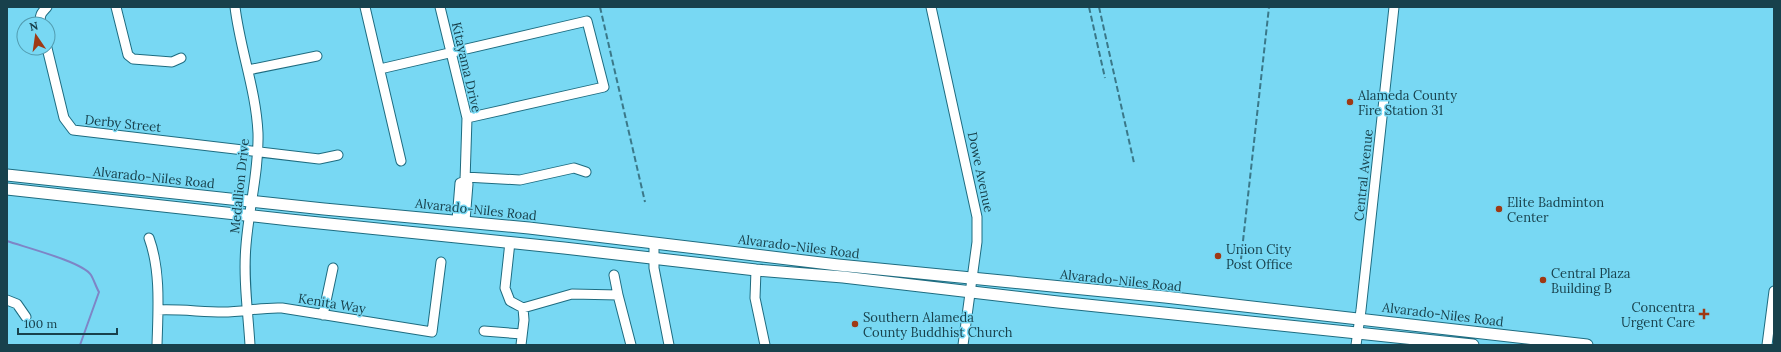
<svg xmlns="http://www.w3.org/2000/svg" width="1781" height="352" font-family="Lora,serif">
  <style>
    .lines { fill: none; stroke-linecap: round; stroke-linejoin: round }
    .stream { stroke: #7e85c6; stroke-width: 2 }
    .minor-casing { stroke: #1e6c80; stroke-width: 11 }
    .major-casing { stroke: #1e6c80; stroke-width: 13 }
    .minor { stroke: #fff; stroke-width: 9 }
    .major { stroke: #fff; stroke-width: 11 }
    .rail { stroke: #3b7889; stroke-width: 2; stroke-dasharray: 6 3; stroke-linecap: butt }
    .poi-dot { fill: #9f3914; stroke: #78d8f3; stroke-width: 1.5 }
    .labels { text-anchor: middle; stroke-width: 3; stroke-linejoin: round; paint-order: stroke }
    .street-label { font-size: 13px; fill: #18414c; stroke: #78d8f3 }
    .poi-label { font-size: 13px; fill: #18414c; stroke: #78d8f3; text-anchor: start }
  </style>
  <rect width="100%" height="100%" fill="#78d8f3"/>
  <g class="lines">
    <!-- stream -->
    <path class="stream" d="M7,241C24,247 83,262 91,275C94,280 96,287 99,292L80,345"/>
    <defs>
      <path id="minor" d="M116,7L128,55L133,59L172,62L181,58
        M235,7C240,49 256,90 258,133C259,171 249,207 246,245C243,278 248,312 250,345
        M365,7L401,161
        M440,7L467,118L465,181L468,184L465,221
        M931,7L977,217V242L963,345
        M41,24C39,16 41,13 47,7
        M47,48L64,118L73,130L319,159L338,155
        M380,69L587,21L604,87L467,118
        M248,70L317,56
        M465,177L520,180L574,168L586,172
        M457,220L460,183L465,181
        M149,238C161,271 158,310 157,345
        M510,242L505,288L510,301L523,308L572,294L618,295L631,345
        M654,243V268L669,345
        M756,270L755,298L765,345
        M614,275L618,295
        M7,300L17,304L26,317
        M158,310C180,309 202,312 223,312C243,312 262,307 282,308L432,332L441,262
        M323,315L333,268
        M484,331L522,334
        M521,345L524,320L523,308
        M1356,345L1361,310L1394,7
        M1767,345L1774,291"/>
      <path id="major" d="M7,175L324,209L529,228L838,265L1165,297L1587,345
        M7,189L290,220L564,248L756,270L843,277L1058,302L1473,345"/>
    </defs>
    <!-- minor casing -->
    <use href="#minor" class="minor-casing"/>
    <!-- major casing -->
    <use href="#major" class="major-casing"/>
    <!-- minor -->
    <use href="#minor" class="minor"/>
    <!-- major -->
    <use href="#major" class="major"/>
    <!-- rail -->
    <path class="rail" d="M600,7L645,202
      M1089,7L1105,78
      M1099,7L1134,163
      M1240,268L1269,7"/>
  </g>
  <!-- markers -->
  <g class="poi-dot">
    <circle cx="1350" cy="102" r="4"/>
    <circle cx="1499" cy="209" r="4"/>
    <circle cx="1218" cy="256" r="4"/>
    <circle cx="1543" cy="280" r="4"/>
    <path d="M1702 308h4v4h4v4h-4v4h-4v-4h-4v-4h4z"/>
    <circle cx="855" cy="324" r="4"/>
  </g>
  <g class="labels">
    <!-- street labels -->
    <g class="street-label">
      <text transform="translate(467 67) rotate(77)" y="5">Kitayama Drive</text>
      <text transform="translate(123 123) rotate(6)" y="5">Derby Street</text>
      <text transform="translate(981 172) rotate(78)" y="5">Dowe Avenue</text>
      <text transform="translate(1363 175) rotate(-84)" y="5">Central Avenue</text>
      <text transform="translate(154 177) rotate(6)" y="5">Alvarado-Niles Road</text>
      <text transform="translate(239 186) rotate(-84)" y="5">Medallion Drive</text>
      <text transform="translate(476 209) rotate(6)" y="5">Alvarado-Niles Road</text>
      <text transform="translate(799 246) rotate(7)" y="5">Alvarado-Niles Road</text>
      <text transform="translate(1121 280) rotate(6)" y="5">Alvarado-Niles Road</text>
      <text transform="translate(332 303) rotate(9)" y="5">Kenita Way</text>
      <text transform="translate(1443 314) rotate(7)" y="5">Alvarado-Niles Road</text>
    </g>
    <!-- poi labels -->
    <g class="poi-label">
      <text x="1358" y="100">Alameda County<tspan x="1358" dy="15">Fire Station 31</tspan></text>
      <text x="1507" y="207">Elite Badminton<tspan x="1507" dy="15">Center</tspan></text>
      <text x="1226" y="254">Union City<tspan x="1226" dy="15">Post Office</tspan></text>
      <text x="1551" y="278">Central Plaza<tspan x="1551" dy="15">Building B</tspan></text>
      <text x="1695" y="312" text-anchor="end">Concentra<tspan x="1695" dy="15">Urgent Care</tspan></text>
      <text x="863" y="322">Southern Alameda<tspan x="863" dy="15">County Buddhist Church</tspan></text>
    </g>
  </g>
  <!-- border -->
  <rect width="1781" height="352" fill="none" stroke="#18414c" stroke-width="16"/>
  <!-- north arrow -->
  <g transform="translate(36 36) rotate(347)"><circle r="19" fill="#78d8f3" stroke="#529cb0"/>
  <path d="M0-3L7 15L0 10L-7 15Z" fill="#9f3914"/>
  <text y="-6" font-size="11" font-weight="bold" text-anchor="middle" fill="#18414c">N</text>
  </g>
  <!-- scale -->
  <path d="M18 328v6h99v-6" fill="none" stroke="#18414c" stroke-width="2"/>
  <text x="24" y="328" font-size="12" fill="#18414c" stroke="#78d8f3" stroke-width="3" paint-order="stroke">100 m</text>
</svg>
